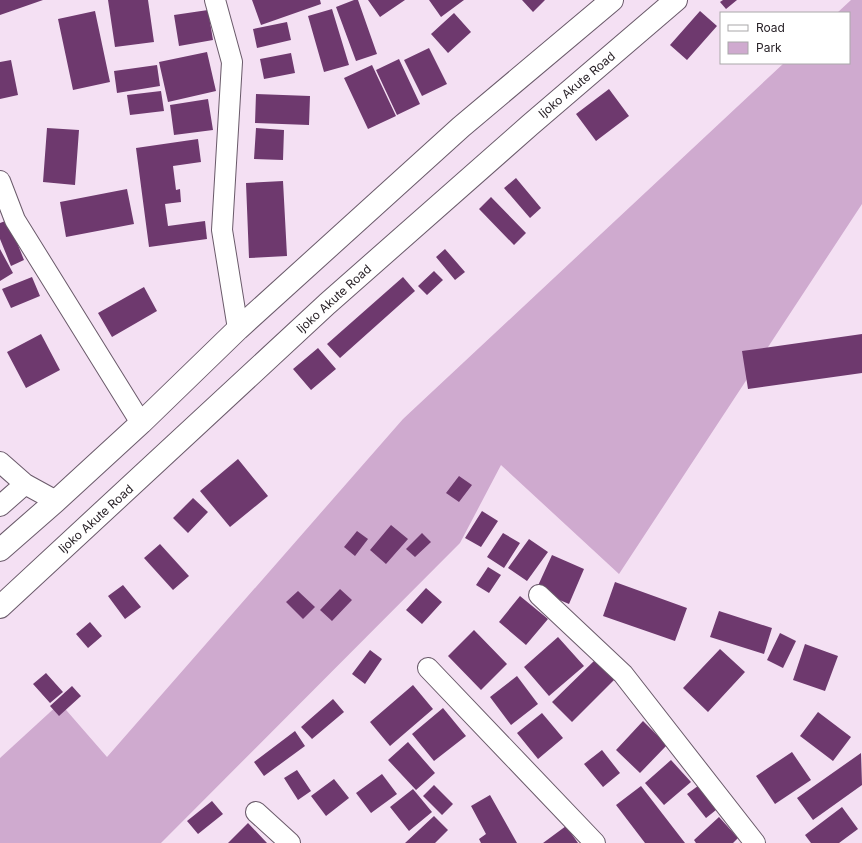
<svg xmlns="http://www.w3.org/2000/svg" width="862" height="843" font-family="Inter,sans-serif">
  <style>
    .green { fill: #cfaacf }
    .building { fill: #6e396e }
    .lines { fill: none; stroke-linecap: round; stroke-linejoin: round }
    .minor-casing { stroke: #6a5a6a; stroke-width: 22 }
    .secondary-casing { stroke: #6a5a6a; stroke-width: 24 }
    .minor { stroke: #fff; stroke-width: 20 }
    .secondary { stroke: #fff; stroke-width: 22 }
    .labels { text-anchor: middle; stroke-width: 4; stroke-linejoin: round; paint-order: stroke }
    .street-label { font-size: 12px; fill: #292228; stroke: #fff }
  </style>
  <rect width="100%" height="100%" fill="#f4e0f3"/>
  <!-- green -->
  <path class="green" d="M851,0H862V204L619,574L501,465L460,543L161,843H0V758L60,703L107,757L403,419L784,63H849V13H837Z"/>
  <!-- building -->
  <path class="building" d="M0,0H43L0,15Z
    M108,0H148L154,42L115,47Z
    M252,0H320L321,4L261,25Z
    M354,0H358L377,54L356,61L336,7Z
    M368,0H405L380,17Z
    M429,0H464L441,17Z
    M522,0H545L533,12Z
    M723,0H737L726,9L720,2Z
    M332,9L349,65L324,72L308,16Z
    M208,10L213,40L179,46L174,15Z
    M95,11L110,82L73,90L58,19Z
    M700,11L717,26L687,60L670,45Z
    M454,13L471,32L448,53L431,34Z
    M287,22L291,40L257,48L253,29Z
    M429,48L447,84L422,96L404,60Z
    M207,52L216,91L168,102L159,62Z
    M291,53L295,73L264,79L260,59Z
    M399,59L420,104L397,115L376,70Z
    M11,60L18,95L0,99V62Z
    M157,65L160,86L117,93L114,71Z
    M372,65L396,116L368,129L344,78Z
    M609,89L629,116L596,141L576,114Z
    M161,91L164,111L130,115L127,95Z
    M256,94L310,96L309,125L255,123Z
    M208,99L213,130L174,135L170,105Z
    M47,128L79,130L75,185L43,182Z
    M256,128L284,130L283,160L254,159Z
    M198,139L201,162L173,166L176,190L180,189L181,202L165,204L168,226L205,221L207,239L149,247L136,148Z
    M516,178L541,208L530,218L504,188Z
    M283,181L287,256L249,258L246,183Z
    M127,189L134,224L66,237L60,202Z
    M491,197L526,233L514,245L479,209Z
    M8,220L24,260L11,266L0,239V223Z
    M0,249L13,273L0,281Z
    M445,249L465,272L455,280L436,257Z
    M434,271L443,280L427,295L418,286Z
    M32,277L40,296L11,308L2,289Z
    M403,277L415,291L340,358L327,344Z
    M144,287L157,311L112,337L98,313Z
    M41,334L60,370L26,388L7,352Z
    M862,334V373L748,389L742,351Z
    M318,348L336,369L311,390L293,369Z
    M238,459L268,496L230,527L200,491Z
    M459,476L472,485L459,502L446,493Z
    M193,498L208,512L188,533L173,518Z
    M482,511L498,521L481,547L465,538Z
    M391,525L408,539L386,564L370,550Z
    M357,531L368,539L355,556L344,547Z
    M422,533L431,542L415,557L406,549Z
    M503,533L520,543L504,568L487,557Z
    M529,539L548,552L527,581L508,568Z
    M160,544L189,576L173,590L144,558Z
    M552,555L584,569L569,604L536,590Z
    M488,567L501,575L489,593L476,585Z
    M615,582L687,608L675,641L603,616Z
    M123,585L141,607L125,619L108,596Z
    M426,588L442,602L422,624L406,610Z
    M340,589L352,600L332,621L320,610Z
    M298,591L315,607L303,619L286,602Z
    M520,596L548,619L526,645L499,622Z
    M719,611L772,628L764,654L710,637Z
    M90,622L102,636L88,648L76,634Z
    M474,630L507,664L481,690L448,656Z
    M780,633L796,641L783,668L767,660Z
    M558,637L584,666L549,696L524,667Z
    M805,644L838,656L825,691L793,680Z
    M720,649L745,672L708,712L683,688Z
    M370,650L382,659L365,684L352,674Z
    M595,660L615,679L572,722L552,702Z
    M46,673L63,692L50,703L33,684Z
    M517,676L538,704L511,725L490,697Z
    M413,685L433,709L390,746L370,722Z
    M72,686L81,696L59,716L50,706Z
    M333,699L344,712L312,739L301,727Z
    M443,708L466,736L434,761L412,734Z
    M818,712L851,737L833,761L800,736Z
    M542,713L563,738L538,759L517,733Z
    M643,721L667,745L640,773L616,750Z
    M295,731L305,746L264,776L254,762Z
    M408,742L435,773L416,790L388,760Z
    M602,750L620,773L603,787L584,764Z
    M792,752L811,780L775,804L756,776Z
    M861,753L862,785L813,820L797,798Z
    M671,760L691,782L664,805L645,783Z
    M297,770L311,791L298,800L284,778Z
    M382,774L397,794L371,813L356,793Z
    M334,779L349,798L326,816L311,796Z
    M702,783L721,806L706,818L687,794Z
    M434,785L453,804L442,815L423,796Z
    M641,786L685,843H645L616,805Z
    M413,789L432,812L409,831L390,807Z
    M490,795L517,843H481L479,839L486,834L471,806Z
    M212,801L223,814L198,834L187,821Z
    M842,807L858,829L839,843H811L805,835Z
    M434,816L448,830L435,843H405Z
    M719,817L738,838L733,843H696L694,840Z
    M248,823L267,843H228Z
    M566,826L578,843H543Z"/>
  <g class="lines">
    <defs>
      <path id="minor" d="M215,0L232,62L222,230L238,329
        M0,181L15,220L141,423
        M0,462L25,484L56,501
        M0,506L25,484
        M539,595L623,674L755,843
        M428,668L595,843
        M256,812L290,843"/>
      <path id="secondary" d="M0,550L56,501L141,423L238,329L461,127L612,0
        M0,607L327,304L530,125L676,0"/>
    </defs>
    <!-- minor casing -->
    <use href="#minor" class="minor-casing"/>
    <!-- secondary casing -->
    <use href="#secondary" class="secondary-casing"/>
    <!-- minor -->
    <use href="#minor" class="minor"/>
    <!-- secondary -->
    <use href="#secondary" class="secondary"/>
  </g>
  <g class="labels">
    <!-- street labels -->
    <g class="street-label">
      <text transform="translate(577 85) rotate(-40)" y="4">Ijoko Akute Road</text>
      <text transform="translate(334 299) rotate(-42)" y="4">Ijoko Akute Road</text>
      <text transform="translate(96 519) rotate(-42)" y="4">Ijoko Akute Road</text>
    </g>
  </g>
  <!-- legend -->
  <rect x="720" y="12" width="130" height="52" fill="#ffffff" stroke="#a9a7a9"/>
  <rect x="728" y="25" width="20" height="6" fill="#ffffff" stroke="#a9a7a9"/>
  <text x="756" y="32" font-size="12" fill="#292228">Road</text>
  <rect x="728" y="42" width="20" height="12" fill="#cfaacf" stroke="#a9a7a9"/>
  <text x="756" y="52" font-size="12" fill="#292228">Park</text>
</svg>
